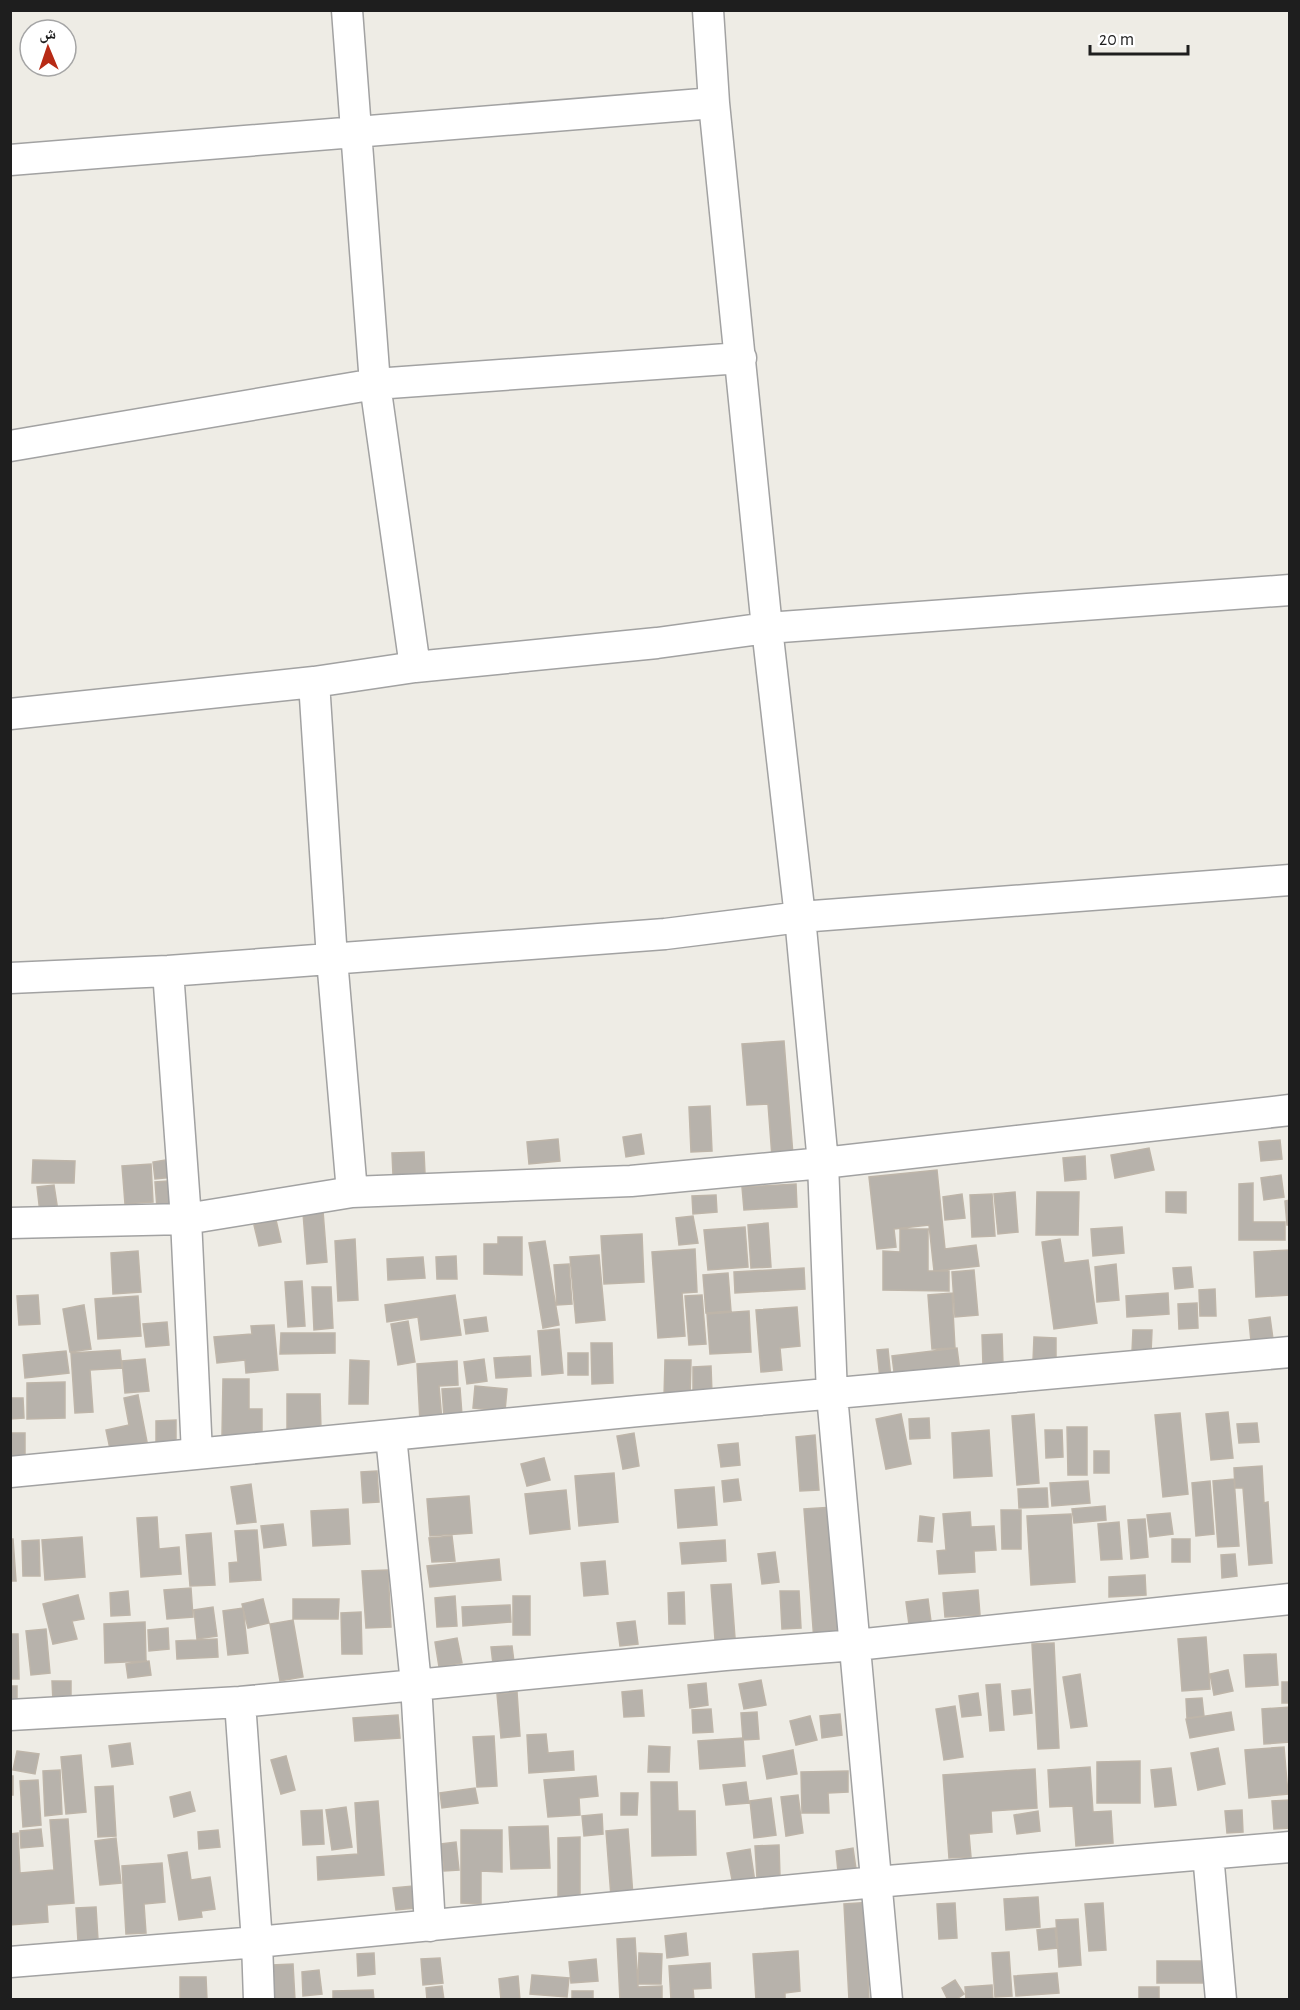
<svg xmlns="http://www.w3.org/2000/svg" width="1300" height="2010" font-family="'Alegreya Sans','Noto Naskh Arabic',sans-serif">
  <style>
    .building { fill: #b7b2ab; stroke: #beb5a9; stroke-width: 1.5 }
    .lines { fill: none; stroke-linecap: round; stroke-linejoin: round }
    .street-casing { stroke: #a2a2a2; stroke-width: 33 }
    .street { stroke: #fff; stroke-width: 30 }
  </style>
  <rect width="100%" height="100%" fill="#eeece5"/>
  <!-- building -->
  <path class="building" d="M784,1041L793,1155L772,1157L768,1104L747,1105L742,1044Z
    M710,1106L712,1151L691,1152L689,1107Z
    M641,1134L644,1154L626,1157L623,1137Z
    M558,1139L560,1161L529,1164L527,1142Z
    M1280,1140L1282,1159L1261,1161L1259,1142Z
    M1149,1148L1154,1170L1115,1178L1111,1155Z
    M424,1152L425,1174L393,1175L392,1153Z
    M1085,1156L1086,1179L1065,1181L1063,1158Z
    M171,1159L174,1177L155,1179L153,1162Z
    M33,1160L75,1161L74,1183H32Z
    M151,1164L153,1202L125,1204L122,1166Z
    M937,1170L945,1249L976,1245L979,1266L934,1271L929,1225L894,1229L896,1247L877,1249L869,1177Z
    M1281,1175L1284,1197L1264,1200L1261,1178Z
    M182,1180L184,1206L157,1208L155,1182Z
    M1253,1183V1222H1285V1240H1239V1184Z
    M796,1184L797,1207L744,1210L742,1187Z
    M54,1185L58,1211L40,1213L37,1187Z
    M1015,1192L1018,1232L998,1234L994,1194Z
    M1037,1192H1079L1078,1235H1036Z
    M1166,1192H1186V1213L1166,1212Z
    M962,1194L965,1218L945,1220L943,1197Z
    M992,1194L995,1236L972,1237L970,1195Z
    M716,1195L717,1212L693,1214L692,1196Z
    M1290,1200V1225H1287L1285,1201Z
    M323,1211L327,1262L307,1264L303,1213Z
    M693,1216L698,1243L679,1245L676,1218Z
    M276,1220L281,1242L259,1246L254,1225Z
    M768,1223L771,1267L751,1268L748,1225Z
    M745,1227L748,1267L708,1270L704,1230Z
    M1122,1227L1124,1253L1093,1256L1091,1229Z
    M900,1229H928V1271H949V1291L883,1290V1251L900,1252Z
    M642,1234L644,1282L604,1284L601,1236Z
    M498,1237H522V1275L484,1274V1244H498Z
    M355,1239L358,1300L338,1301L335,1241Z
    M1060,1239L1064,1263L1088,1260L1097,1323L1054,1329L1042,1242Z
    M545,1241L559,1325L543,1328L529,1243Z
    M695,1249L697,1292L682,1293L685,1336L658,1338L652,1252Z
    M1290,1250V1295L1256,1297L1254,1252Z
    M138,1251L141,1292L113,1294L111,1253Z
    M599,1255L605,1320L576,1323L570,1257Z
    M456,1256L457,1279H437L436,1257Z
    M423,1257L425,1278L388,1280L387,1259Z
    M569,1264L572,1304L557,1305L554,1265Z
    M1116,1264L1119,1300L1097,1302L1095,1267Z
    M1191,1267L1193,1287L1175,1289L1173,1268Z
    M804,1268L805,1289L735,1293L734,1272Z
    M974,1270L978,1315L955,1317L952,1272Z
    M728,1273L731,1311L706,1313L703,1275Z
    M302,1281L305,1326L288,1327L285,1282Z
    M312,1287H331L333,1328L314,1330Z
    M1215,1289L1216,1316H1200L1199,1290Z
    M952,1293L955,1348L932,1349L928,1295Z
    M1168,1293L1169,1314L1127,1317L1126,1296Z
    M38,1295L40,1324L19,1325L17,1296Z
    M455,1295L461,1335L421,1340L418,1317L387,1322L385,1305Z
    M702,1295L706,1344L689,1345L685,1296Z
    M138,1296L141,1336L98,1339L95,1299Z
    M1197,1303L1198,1328L1179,1329L1178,1304Z
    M84,1305L91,1349L70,1352L63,1309Z
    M797,1307L800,1346L780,1348L782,1370L761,1372L756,1310Z
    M749,1311L751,1352L710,1354L707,1314Z
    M486,1317L488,1331L466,1334L464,1320Z
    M1270,1317L1273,1339L1251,1342L1249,1320Z
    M408,1321L415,1362L398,1365L391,1324Z
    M167,1322L169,1345L146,1347L143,1324Z
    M274,1325L278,1370L246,1373L245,1360L217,1363L214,1337L252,1334L251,1326Z
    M559,1329L563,1373L542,1375L538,1331Z
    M1133,1330H1152L1151,1353L1132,1352Z
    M281,1333H335V1353L280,1354Z
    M1002,1334L1003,1365L983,1366L982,1335Z
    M1034,1337L1056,1338V1362L1033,1361Z
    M591,1343H612L613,1383L592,1384Z
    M957,1348L960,1371L895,1380L892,1356Z
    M888,1349L891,1378L880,1379L877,1350Z
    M120,1350L122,1368L90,1370L93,1412L75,1413L71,1353Z
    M66,1351L69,1373L25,1378L23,1355Z
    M568,1353H588V1375H568Z
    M530,1356L531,1376L496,1378L494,1358Z
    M145,1359L149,1391L125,1393L122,1361Z
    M484,1359L487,1381L467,1384L464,1362Z
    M350,1360L369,1361L368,1404H349Z
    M665,1360H691L690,1398L664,1397Z
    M457,1361L458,1385L439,1386L442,1421L420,1422L417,1364Z
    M711,1366L712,1394H693V1367Z
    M223,1379H249V1409H262V1437L222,1436Z
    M65,1382V1418L27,1419V1383Z
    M475,1386L507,1389L505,1411L473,1408Z
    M460,1388L462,1415L444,1417L442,1389Z
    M287,1394H320L321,1430L287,1431Z
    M138,1395L147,1442L110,1449L106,1430L129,1425L124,1398Z
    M10,1398H23L24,1418L10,1419Z
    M1228,1412L1233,1458L1211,1460L1206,1414Z
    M1180,1413L1188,1494L1163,1497L1155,1415Z
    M901,1414L911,1464L886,1469L876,1419Z
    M1034,1414L1039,1483L1017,1485L1012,1416Z
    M929,1418L930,1438L910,1439L909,1419Z
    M176,1420V1444H156V1421Z
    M1257,1423L1259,1442L1239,1443L1237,1424Z
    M1067,1427H1087V1475H1068Z
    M989,1430L992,1476L954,1478L952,1433Z
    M1045,1430H1062L1063,1457L1046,1458Z
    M10,1433H25V1457H10Z
    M634,1433L639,1466L623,1469L617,1436Z
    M815,1435L819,1490L800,1491L796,1437Z
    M738,1443L740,1465L721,1467L718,1445Z
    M1094,1451H1109V1473H1094Z
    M544,1458L550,1480L527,1486L521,1464Z
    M1262,1466L1264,1503L1268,1502L1272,1563L1249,1565L1243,1488H1235L1234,1468Z
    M377,1471L379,1502L363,1503L361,1472Z
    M614,1473L618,1522L579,1526L575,1476Z
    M738,1479L741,1500L724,1502L722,1481Z
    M1234,1479L1239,1546L1218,1547L1213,1481Z
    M1088,1481L1090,1503L1052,1506L1050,1483Z
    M1210,1481L1214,1534L1196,1536L1192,1483Z
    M251,1484L256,1522L237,1524L231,1487Z
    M714,1487L717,1525L678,1528L675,1490Z
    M1047,1488L1048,1507L1019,1508L1018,1489Z
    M566,1490L570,1529L530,1534L525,1494Z
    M469,1496L472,1533L430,1536L427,1499Z
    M1105,1506L1106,1520L1074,1523L1072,1509Z
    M834,1507L843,1639L814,1641L804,1509Z
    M348,1509L350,1544L313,1546L311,1511Z
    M1001,1510H1021V1549H1002Z
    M970,1512L971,1527L994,1526L996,1550L974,1551L975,1572L939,1574L937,1551L946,1550L943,1514Z
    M1170,1513L1173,1534L1150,1537L1147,1515Z
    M1071,1514L1075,1582L1031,1585L1027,1516Z
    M920,1516L934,1518L932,1542L918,1541Z
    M157,1517L159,1549L179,1547L181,1574L141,1577L137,1518Z
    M1145,1519L1148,1557L1131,1559L1128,1520Z
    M1119,1522L1122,1559L1101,1560L1098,1524Z
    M283,1524L286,1545L264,1548L261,1526Z
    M257,1530L261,1580L230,1582L229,1563L238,1562L235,1531Z
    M211,1533L215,1585L190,1586L186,1535Z
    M452,1536L455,1561L432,1562L429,1538Z
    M82,1537L85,1577L45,1580L42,1540Z
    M10,1539H13L16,1581H10Z
    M1172,1539H1190V1562H1172Z
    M39,1540L40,1576H23L22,1541Z
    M725,1540L726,1561L682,1564L680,1543Z
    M775,1552L779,1582L762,1584L758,1554Z
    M1235,1554L1237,1576L1222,1578L1221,1555Z
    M499,1559L501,1580L430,1587L427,1566Z
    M605,1561L608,1594L584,1596L581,1563Z
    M388,1570L391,1627L366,1628L362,1571Z
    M1145,1575L1146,1595L1109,1597V1577Z
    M731,1584L735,1638L715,1640L711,1585Z
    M191,1588L193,1617L167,1619L164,1590Z
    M978,1590L980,1615L945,1617L943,1593Z
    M128,1591L130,1615L111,1616L110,1593Z
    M780,1591H799L801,1628L782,1629Z
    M684,1592L685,1624H669L668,1593Z
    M78,1595L84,1619L72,1621L77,1639L53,1644L43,1604Z
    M455,1596L457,1626L437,1627L435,1598Z
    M513,1596H530V1635H513Z
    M263,1599L269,1623L248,1628L242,1604Z
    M293,1599H339L338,1619H293Z
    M928,1599L932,1629L910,1632L906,1602Z
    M510,1605L511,1622L463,1626L462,1607Z
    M213,1607L217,1636L197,1639L194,1610Z
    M243,1608L248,1653L228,1655L223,1611Z
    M361,1612L362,1654H342L341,1613Z
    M293,1620L303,1677L280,1681L270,1624Z
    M635,1621L638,1644L620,1646L617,1623Z
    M145,1622L146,1661L105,1663L104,1624Z
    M168,1628L169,1649L149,1651L148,1630Z
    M46,1629L50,1673L31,1675L26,1631Z
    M10,1634H18L19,1679H10Z
    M1206,1637L1210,1689L1182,1691L1178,1639Z
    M457,1638L462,1663L439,1667L435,1642Z
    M217,1639L218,1657L177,1659L176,1641Z
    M1054,1643L1059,1748L1038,1749L1032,1644Z
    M512,1646L514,1662L493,1664L491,1647Z
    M1276,1654L1278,1685L1246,1687L1244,1655Z
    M149,1661L151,1675L128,1678L126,1664Z
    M1228,1670L1233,1691L1214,1695L1210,1674Z
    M1080,1674L1087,1726L1071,1728L1063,1677Z
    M761,1680L766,1705L744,1709L739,1684Z
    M52,1681H71V1702L53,1701Z
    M1282,1682H1290V1703H1282Z
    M706,1683L708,1705L690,1708L688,1685Z
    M1000,1684L1004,1730L990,1731L986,1685Z
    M10,1686H17V1703H10Z
    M1030,1689L1032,1713L1014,1715L1012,1691Z
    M642,1690L644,1716L624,1717L622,1692Z
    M517,1692L520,1736L501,1738L497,1694Z
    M978,1693L981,1715L962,1717L959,1696Z
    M1202,1698L1204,1716L1187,1718L1186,1699Z
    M955,1706L963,1757L944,1760L936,1709Z
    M1290,1707V1742L1264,1744L1262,1709Z
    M711,1709L713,1732L693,1733L692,1710Z
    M757,1712L759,1739L743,1740L741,1713Z
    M1231,1712L1234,1730L1190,1738L1186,1719Z
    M840,1714L842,1735L822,1738L820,1716Z
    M398,1715L400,1738L355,1741L353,1718Z
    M810,1716L817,1740L796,1745L790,1721Z
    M546,1734L548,1753L573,1751L574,1770L529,1773L527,1735Z
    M494,1736L497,1786L477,1787L473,1737Z
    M743,1738L745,1766L700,1769L698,1741Z
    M130,1743L133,1764L112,1767L109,1746Z
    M649,1746L670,1747L669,1772H648Z
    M1284,1747L1288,1794L1249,1798L1245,1750Z
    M1218,1748L1225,1784L1198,1790L1191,1753Z
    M793,1750L797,1774L767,1779L763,1756Z
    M17,1751L39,1754L35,1774L13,1770Z
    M81,1755L86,1812L66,1814L61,1757Z
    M286,1756L295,1790L281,1794L271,1760Z
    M1140,1761V1803H1097V1762Z
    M1090,1767L1093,1812L1111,1811L1113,1843L1076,1846L1073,1806L1050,1807L1048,1770Z
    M1171,1768L1176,1805L1155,1807L1151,1770Z
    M1035,1769L1037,1808L991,1811L992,1832L969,1834L971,1857L949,1858L943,1775Z
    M60,1770L62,1814L45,1816L43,1771Z
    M848,1771V1792L828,1793L829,1813H802L801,1772Z
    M10,1776H13V1795H10Z
    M596,1776L598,1796L579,1798L580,1815L548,1817L544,1780Z
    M38,1780L41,1825L23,1827L20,1781Z
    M651,1782H677L678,1811H695L696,1855L652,1856Z
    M746,1782L749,1803L726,1805L723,1785Z
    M113,1786L116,1836L98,1837L95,1787Z
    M475,1788L478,1803L442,1808L440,1793Z
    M190,1792L195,1811L174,1817L170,1797Z
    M621,1793H638L637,1815H621Z
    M798,1795L803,1833L786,1836L781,1797Z
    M771,1798L776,1835L754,1838L750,1801Z
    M1290,1800V1828L1274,1829L1272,1801Z
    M378,1801L384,1875L318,1880L317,1857L358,1854L355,1803Z
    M346,1807L352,1847L332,1850L326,1810Z
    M322,1810L324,1844L303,1845L301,1811Z
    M1242,1810L1243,1832L1227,1833L1225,1811Z
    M1038,1811L1040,1831L1017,1834L1014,1815Z
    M602,1814L603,1834L584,1836L582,1816Z
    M68,1819L74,1903L47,1905L48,1922L10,1925V1834L18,1833L20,1873L54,1870L50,1820Z
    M548,1826L550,1868L511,1869L509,1827Z
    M41,1829L43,1846L21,1848L20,1831Z
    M628,1829L633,1896L611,1897L606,1831Z
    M218,1830L220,1847L199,1849L198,1832Z
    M461,1830H502V1872L481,1871V1904L461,1903Z
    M580,1837V1899H558V1838Z
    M116,1838L121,1883L100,1885L95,1841Z
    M456,1842L459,1870L444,1871L441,1844Z
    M779,1845L780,1877L757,1878L755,1846Z
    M853,1848L856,1869L838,1872L836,1851Z
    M750,1849L755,1882L733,1885L727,1853Z
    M187,1852L191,1880L210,1877L215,1909L201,1911L202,1917L179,1920L168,1855Z
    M162,1863L165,1902L144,1904L146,1933L126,1934L122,1866Z
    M413,1886L415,1908L396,1910L393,1888Z
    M1038,1897L1040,1927L1006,1930L1004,1899Z
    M873,1902L866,1935L869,2000H849L844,1904Z
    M955,1903L957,1938L939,1939L937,1904Z
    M1103,1903L1106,1950L1089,1951L1085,1904Z
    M96,1907L98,1940L78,1941L76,1908Z
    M1078,1919L1081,1965L1059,1967L1056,1920Z
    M1055,1928L1057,1948L1039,1950L1037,1930Z
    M686,1933L688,1955L667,1958L665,1936Z
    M635,1938L638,1987L662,1986V2000H620L617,1939Z
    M798,1951L800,1991L785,1993V2000H756L753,1954Z
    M1009,1952L1012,1996L995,1997L992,1953Z
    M374,1953L375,1974L358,1976L357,1954Z
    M639,1953L662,1954L661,1984H638Z
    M440,1958L443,1983L423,1985L421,1959Z
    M596,1959L598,1981L571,1983L569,1962Z
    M1157,1961H1211V1983H1157Z
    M710,1963L711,1988L693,1989L694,2000H671L669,1966Z
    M293,1964L295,2000H274L272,1965Z
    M319,1970L322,1994L303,1996L302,1972Z
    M1057,1973L1059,1993L1016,1996L1014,1976Z
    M532,1975L569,1978L567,1997L530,1994Z
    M518,1976L520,2000H501L499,1979Z
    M180,1977H206L207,2000H180Z
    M955,1980L964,1994L955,2000H948L942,1988Z
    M992,1985L993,2000H966L965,1987Z
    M442,1986L444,2000H427L426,1988Z
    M1139,1987H1159V2000H1139Z
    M373,1990L374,2000H333V1991Z
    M572,1991H593V2000H572Z"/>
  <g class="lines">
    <defs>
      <path id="street" d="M347,10L375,384L415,667
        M708,10L714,103L767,628L800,917L823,1163L832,1395L887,2000
        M10,160L714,103
        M10,446L375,384L741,358
        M314,682L332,959L352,1192
        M10,714L314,682L415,667L657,643L767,628L1290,590
        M168,971L186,1219L197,1454
        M10,978L168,971L665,934L800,917L1290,880
        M10,1223L186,1219L352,1192L631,1181L823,1163L1290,1110
        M391,1436L416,1684L430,1926
        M10,1472L638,1411L1290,1352
        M240,1702L257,1942L259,2000
        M10,1715L240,1702L725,1655L856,1645L1290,1599
        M1208,1854L1221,2000
        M10,1962L257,1942L876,1882L1290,1847"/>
    </defs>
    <!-- street casing -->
    <use href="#street" class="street-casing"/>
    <!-- street -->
    <use href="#street" class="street"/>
  </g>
  <!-- border -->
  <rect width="1300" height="2010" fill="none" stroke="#1e1e1e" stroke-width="24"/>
  <!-- north arrow -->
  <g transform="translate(48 48) rotate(358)"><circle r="28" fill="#ffffff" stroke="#a5a5a5" stroke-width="1.5"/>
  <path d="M0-4.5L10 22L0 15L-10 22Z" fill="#b72a15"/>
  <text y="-9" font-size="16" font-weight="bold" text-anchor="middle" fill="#1e1e1e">ش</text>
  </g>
  <!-- scale -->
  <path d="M1090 45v9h98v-9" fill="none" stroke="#1e1e1e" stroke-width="3"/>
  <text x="1099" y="45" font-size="18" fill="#1e1e1e" stroke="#ffffff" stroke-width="4.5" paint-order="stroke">20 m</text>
</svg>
